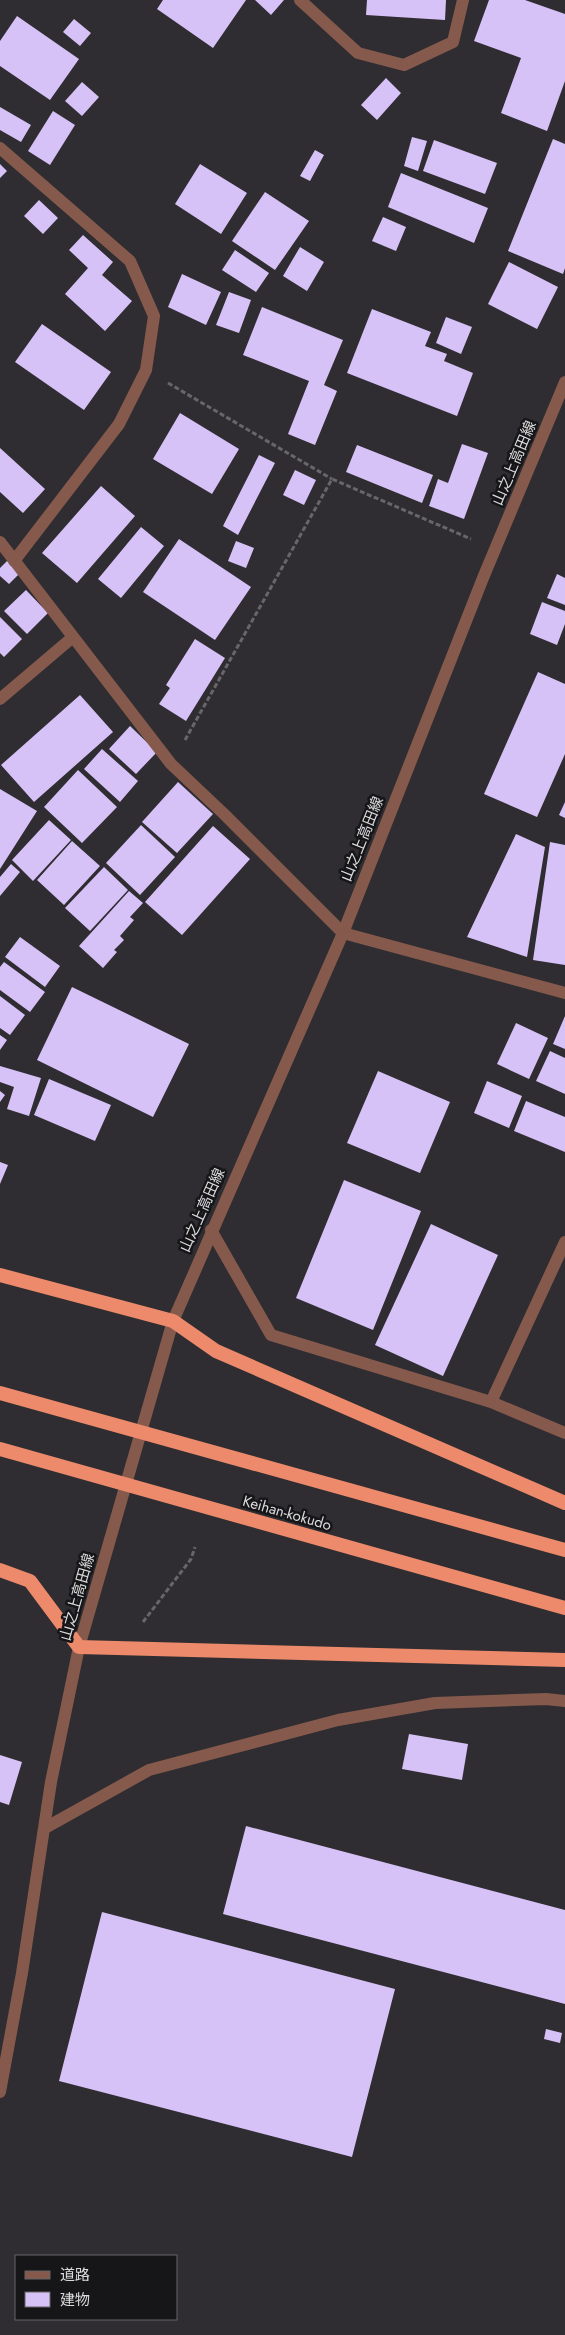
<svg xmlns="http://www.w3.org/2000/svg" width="565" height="2335" font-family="Jost,'Noto Sans JP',sans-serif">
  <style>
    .building { fill: #d7c2f8 }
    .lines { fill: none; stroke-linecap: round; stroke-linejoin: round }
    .path { stroke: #686669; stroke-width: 3; stroke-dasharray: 5 2.5; stroke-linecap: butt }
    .minor { stroke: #855a4c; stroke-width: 12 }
    .tertiary { stroke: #855a4c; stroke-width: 12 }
    .trunk { stroke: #ec8a6b; stroke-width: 14 }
    .trunk-bridge { stroke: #ec8a6b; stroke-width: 14 }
    .labels { text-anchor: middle; stroke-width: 5; stroke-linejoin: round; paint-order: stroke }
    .street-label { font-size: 15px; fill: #dbdadc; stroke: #161618 }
  </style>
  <rect width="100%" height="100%" fill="#2f2d31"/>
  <!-- building -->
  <path class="building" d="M163,0H246L213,48L157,9Z
    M255,0H284L271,15Z
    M367,0H446L445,20L366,15Z
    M489,0H525L565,14V81L547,131L501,113L521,58L474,41Z
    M17,16L79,59L50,100L0,66V41Z
    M74,19L91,33L80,46L63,32Z
    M386,78L401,93L377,120L361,105Z
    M82,82L99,97L82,116L65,101Z
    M0,107L31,125L21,142L0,130Z
    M53,111L75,125L50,165L28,151Z
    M412,137L427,141L418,171L404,166Z
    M553,139L565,144V268L563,274L508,251Z
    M434,140L497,163L485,194L423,171Z
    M315,150L324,155L310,181L300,176Z
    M0,164L7,171L0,178Z
    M200,164L247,193L221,234L175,204Z
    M401,173L488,208L474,243L388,207Z
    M265,192L309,221L275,270L232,241Z
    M39,200L58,218L43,234L24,216Z
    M383,217L406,227L396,251L372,241Z
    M83,235L113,262L102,275L132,301L105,331L65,294L88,268L69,250Z
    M300,247L324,262L307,291L283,276Z
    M235,250L269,273L256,292L222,270Z
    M509,262L558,287L537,329L488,304Z
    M182,274L221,292L206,325L168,307Z
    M229,292L251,300L239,333L216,325Z
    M262,307L343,340L324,385L337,391L315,445L288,434L309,381L243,355Z
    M372,309L431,332L425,346L447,354L444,361L473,373L457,416L347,373Z
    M446,317L472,327L461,354L436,343Z
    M42,324L111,372L84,410L15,362Z
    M180,413L239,449L212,494L153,459Z
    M462,444L488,453L464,519L429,506L438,479L448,483Z
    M357,445L433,475L422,503L346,472Z
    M0,448L45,489L23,513L0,492Z
    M259,455L275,463L238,535L223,526Z
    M295,470L316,480L304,505L283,495Z
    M101,486L135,516L77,583L42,553Z
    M141,527L164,546L121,598L98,579Z
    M179,539L251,587L215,640L143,592Z
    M236,541L254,548L246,568L228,561Z
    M7,561L20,573L9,584L0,576V568Z
    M557,574L565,578V605L547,598Z
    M26,590L48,613L27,634L4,611Z
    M542,602L565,611V624L557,645L530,634Z
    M0,617L22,639L4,657L0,653Z
    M195,639L225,658L186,721L159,704L170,688L166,685Z
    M538,672L565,684V754L537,817L484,794Z
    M80,695L113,732L34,802L1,765Z
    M130,726L157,752L136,774L109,749Z
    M102,749L138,781L120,802L84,769Z
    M78,770L117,807L82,843L44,807Z
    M178,782L213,814L177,853L142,822Z
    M0,789L37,811L0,869Z
    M565,802V818L559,815Z
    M49,820L71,840L33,881L12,860Z
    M141,825L175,857L140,895L106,863Z
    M213,826L250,859L182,935L145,902Z
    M516,834L545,847L527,957L467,937Z
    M72,841L100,866L64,905L37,880Z
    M550,842L565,845V965L533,960Z
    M11,864L20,872L0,896V877Z
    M104,867L128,890L90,931L65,908Z
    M129,891L143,903L130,917L134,920L120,936L124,940L114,950L117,952L103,968L79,946Z
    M20,937L60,966L45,987L5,957Z
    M4,962L45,992L30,1012L0,990V967Z
    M72,987L189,1044L153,1117L37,1060Z
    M0,996L25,1015L10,1035L0,1028Z
    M565,1016V1049L553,1044Z
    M516,1023L548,1038L529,1079L497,1064Z
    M0,1035L7,1040L0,1050Z
    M550,1051L565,1058V1094L536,1081Z
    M0,1066L41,1078L29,1116L7,1109L14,1087L0,1082Z
    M378,1071L450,1102L420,1173L347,1143Z
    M49,1079L111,1105L95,1141L34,1115Z
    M487,1081L522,1096L509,1128L474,1113Z
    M0,1091L5,1095L0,1102Z
    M526,1101L565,1117V1152L514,1131Z
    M0,1162L8,1165L0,1184Z
    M344,1180L421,1211L373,1330L296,1298Z
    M431,1224L498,1255L443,1376L375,1345Z
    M409,1734L468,1744L462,1780L402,1769Z
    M0,1755L22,1762L9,1805L0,1802Z
    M246,1826L565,1910V2004L223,1914Z
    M102,1912L395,1989L352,2157L59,2081Z
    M546,2029L562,2033L560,2043L544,2039Z"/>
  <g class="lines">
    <!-- path -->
    <path class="path" d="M168,383L332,479
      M185,740L332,479L471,539
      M143,1622L191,1559L195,1547"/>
    <!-- minor -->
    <path class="minor" d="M300,0L358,53L404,65L453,42L463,0
      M0,148L130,261L154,316L146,370L119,424L14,561
      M0,542L171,764L224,814L343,933L565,993
      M0,699L73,637
      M211,1230L271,1335L491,1402L565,1433
      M491,1402L565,1242
      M45,1828L149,1770L338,1720L435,1703L546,1699L565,1701"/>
    <!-- tertiary -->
    <path class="tertiary" d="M0,2092L22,1973L51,1782L79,1647L173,1321L343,933L483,578L565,382"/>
    <!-- trunk -->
    <path class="trunk" d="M0,1275L173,1321L216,1351L565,1503
      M0,1570L30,1581L79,1647L565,1660"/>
    <!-- trunk-bridge -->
    <path class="trunk-bridge" d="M0,1393L565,1550
      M0,1449L565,1608"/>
  </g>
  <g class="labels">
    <!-- street labels -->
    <g class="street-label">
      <text transform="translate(514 463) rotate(-67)" y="5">山之上高田線</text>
      <text transform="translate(362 839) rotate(-68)" y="5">山之上高田線</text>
      <text transform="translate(202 1210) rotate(-66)" y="5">山之上高田線</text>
      <text transform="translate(287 1513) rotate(16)" y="5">Keihan-kokudo</text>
      <text transform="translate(77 1597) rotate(-74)" y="5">山之上高田線</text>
    </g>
  </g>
  <!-- legend -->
  <rect x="15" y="2255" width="162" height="65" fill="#161618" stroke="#656466"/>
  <rect x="25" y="2271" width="25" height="8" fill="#855a4c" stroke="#656466"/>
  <text x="60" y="2280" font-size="15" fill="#dbdadc">道路</text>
  <rect x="25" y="2292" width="25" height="15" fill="#d7c2f8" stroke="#656466"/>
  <text x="60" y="2305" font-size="15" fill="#dbdadc">建物</text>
</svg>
